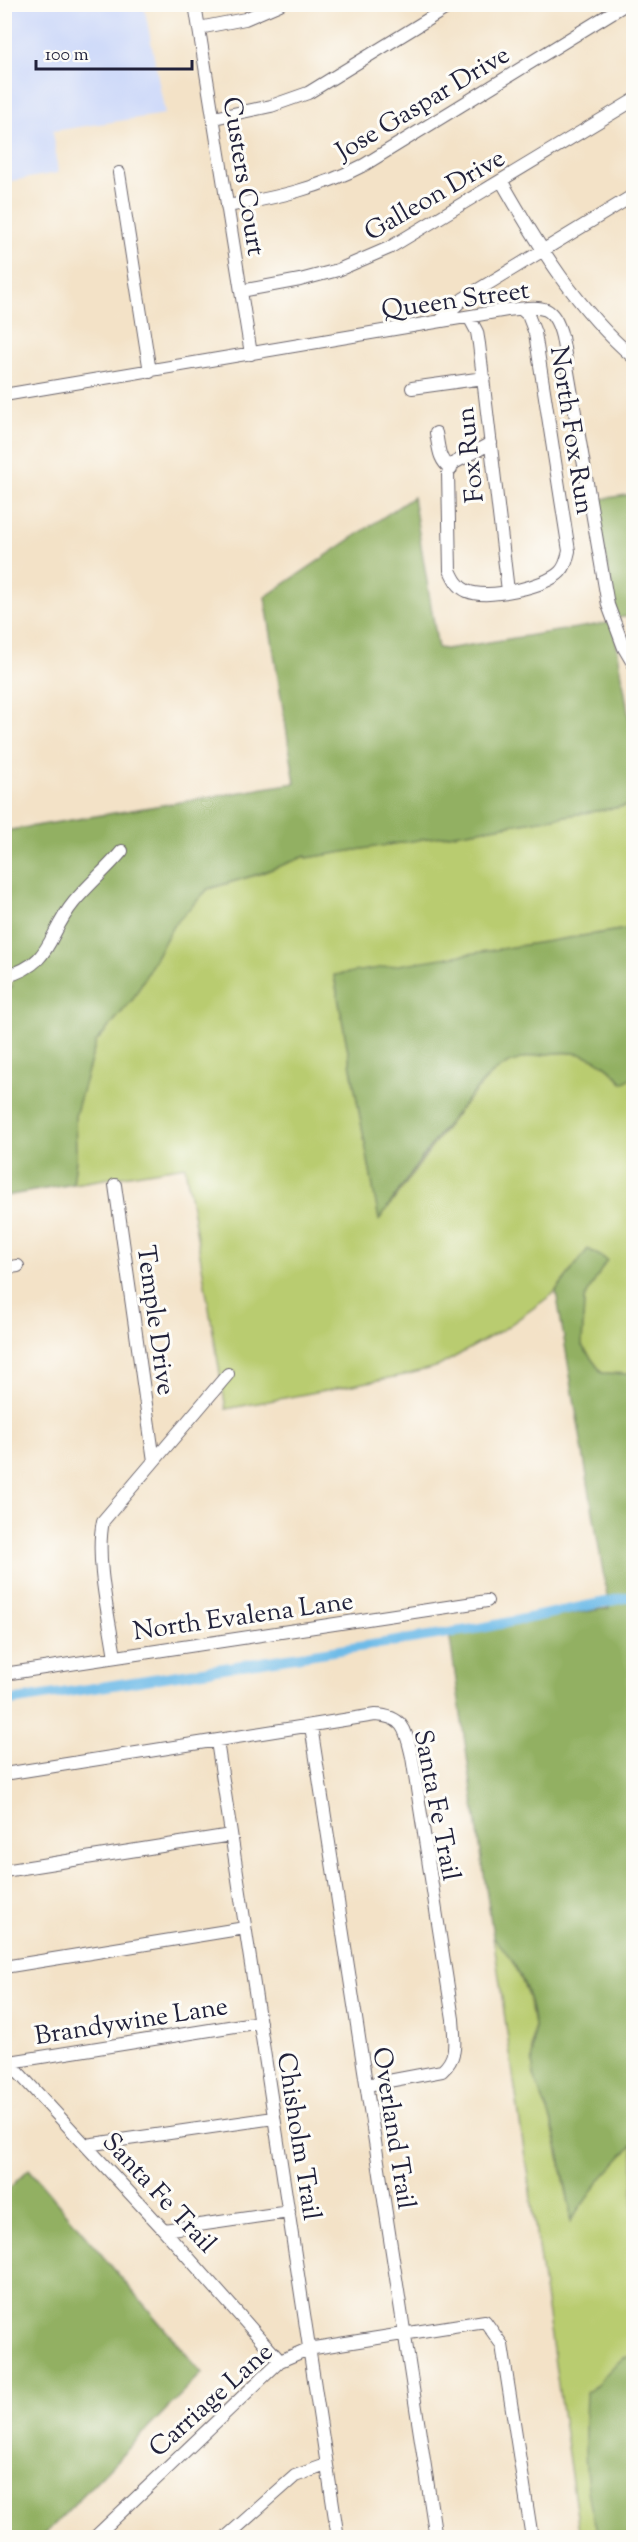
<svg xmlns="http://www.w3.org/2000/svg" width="638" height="2542" font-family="'Sorts Mill Goudy',serif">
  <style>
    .built { fill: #cfdaf9 }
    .green { fill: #b9cc70; stroke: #6e7756; stroke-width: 1.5 }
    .forest { fill: #92b062; stroke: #5a694e; stroke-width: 1.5 }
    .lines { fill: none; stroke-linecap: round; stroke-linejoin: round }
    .canal { stroke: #6ebbe8; stroke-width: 10 }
    .minor-casing { stroke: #6b656c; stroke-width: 14 }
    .minor { stroke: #fff; stroke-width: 12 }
    .labels { text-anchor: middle; stroke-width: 6; stroke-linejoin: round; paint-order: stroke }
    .street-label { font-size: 26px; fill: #22223b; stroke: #fdfcf7 }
  </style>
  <rect width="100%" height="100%" fill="#fdfcf7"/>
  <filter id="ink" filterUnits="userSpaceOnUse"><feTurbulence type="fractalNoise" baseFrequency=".0167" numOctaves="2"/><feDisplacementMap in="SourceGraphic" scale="12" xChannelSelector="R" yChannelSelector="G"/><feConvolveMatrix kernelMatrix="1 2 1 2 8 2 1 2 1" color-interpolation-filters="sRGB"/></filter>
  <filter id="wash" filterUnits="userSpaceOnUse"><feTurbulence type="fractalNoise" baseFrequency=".008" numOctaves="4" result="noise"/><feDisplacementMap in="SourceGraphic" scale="24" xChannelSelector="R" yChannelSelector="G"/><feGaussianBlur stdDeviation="1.35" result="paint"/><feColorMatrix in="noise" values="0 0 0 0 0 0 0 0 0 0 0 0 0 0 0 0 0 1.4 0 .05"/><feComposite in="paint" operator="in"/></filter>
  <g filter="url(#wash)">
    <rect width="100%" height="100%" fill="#f3e2c7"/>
    <!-- built -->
    <path class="built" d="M5,4L144,5L165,114L53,131L58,173L5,182Z"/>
    <!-- green -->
    <path class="green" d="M633,805V928L334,976L379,1219C410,1181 435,1139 467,1101C477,1090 486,1077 499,1069C514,1058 537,1055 555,1053C583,1050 606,1061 622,1083L633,1076V1374L602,1373L582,1346L584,1299L606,1260L588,1249L553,1294L504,1329L439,1366L405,1375L226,1409L185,1166L73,1184L76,1159L75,1116L96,1042L133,999L173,926L208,889L259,874L306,856L307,858Z
      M493,1936L506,1950L519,1974L529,1998L534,2026L532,2050L552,2124L570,2208V2221L600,2179L633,2143V2356L623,2358L597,2387L585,2418L589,2488L599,2537H580Z"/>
    <!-- forest -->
    <path class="forest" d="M633,494V616L617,618L595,500Z
      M413,497L438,648L446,649L613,622L633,741V805L307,858L306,856L259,874L208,889L173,926L133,999L96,1042L75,1116L76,1159L73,1184L5,1196L4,988L12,987L5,939V831L295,783L265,597Z
      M633,928V1076L623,1083C606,1061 583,1050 556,1053C537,1055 514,1058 499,1069C485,1078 474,1092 463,1105C432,1141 406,1181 379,1220L334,975Z
      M588,1249L607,1260L584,1299L582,1346L602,1373L633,1374L634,2143L600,2180L570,2222V2208C564,2180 560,2150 552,2123C547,2107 538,2092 534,2075C530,2059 535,2042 534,2025C532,1991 515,1961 493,1936L449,1632L609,1608L556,1291Z
      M29,2169L202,2373L42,2537H5V2192Z
      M633,2356V2537H599C583,2492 584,2441 586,2393C603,2383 613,2358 633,2356Z"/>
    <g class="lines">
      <!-- canal -->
      <path class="canal" d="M4,1702L481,1628L634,1596"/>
    </g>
  </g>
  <g filter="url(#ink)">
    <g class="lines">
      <defs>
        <path id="minor" d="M195,4L251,354
          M199,28L245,19L280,4
          M214,118L271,106L308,93L453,4
          M119,173L150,372
          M502,182C539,247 577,309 634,358
          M227,206C276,198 320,188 364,165L626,4
          M241,291L300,280L338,270L389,248L634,100
          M469,317L477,332L479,344L508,591
          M440,321L463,299L634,195
          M412,388L484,378
          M4,395L507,310C540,307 553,301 562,337L608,605L624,648L634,665
          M436,433C439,447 438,460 451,469
          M491,443L454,463L448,473L450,570C454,579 458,587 467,591C487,600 545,587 560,572C566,566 567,559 569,551L535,333L528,315L521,309
          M634,691V692
          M4,977C54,963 46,936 74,902C89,884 107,869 122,851
          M115,1185L154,1461
          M4,1268L18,1266
          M115,1657C109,1617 95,1559 103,1521L228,1374
          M4,1674L487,1601
          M311,1726L436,2538
          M217,1741L338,2538
          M4,1774L375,1715C405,1716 406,1732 412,1757L453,2019C454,2040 459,2056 442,2071L367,2085
          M4,1871L231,1835
          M4,1967L245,1928
          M4,2057L164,2230L280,2361
          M10,2062L260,2022
          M86,2145L274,2118
          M164,2230L289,2212
          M94,2538L280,2361L308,2349L485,2321L502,2345L532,2538
          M225,2538L295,2476L326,2465"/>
      </defs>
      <!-- minor casing -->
      <use href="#minor" class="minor-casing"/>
      <!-- minor -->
      <use href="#minor" class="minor"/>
    </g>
  </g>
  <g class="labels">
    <!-- street labels -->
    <g class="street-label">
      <text transform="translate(422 102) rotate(-31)" y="9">Jose Gaspar Drive</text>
      <text transform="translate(245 176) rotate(81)" y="9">Custers Court</text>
      <text transform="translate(434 194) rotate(-30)" y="9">Galleon Drive</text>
      <text transform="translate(455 299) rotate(-8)" y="9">Queen Street</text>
      <text transform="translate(573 430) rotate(81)" y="9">North Fox Run</text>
      <text transform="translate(469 455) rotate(-96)" y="9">Fox Run</text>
      <text transform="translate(157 1320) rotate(82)" y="9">Temple Drive</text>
      <text transform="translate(243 1615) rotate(-8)" y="9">North Evalena Lane</text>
      <text transform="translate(438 1805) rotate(79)" y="9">Santa Fe Trail</text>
      <text transform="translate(131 2020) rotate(-9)" y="9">Brandywine Lane</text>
      <text transform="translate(395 2128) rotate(81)" y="9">Overland Trail</text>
      <text transform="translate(300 2136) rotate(81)" y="9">Chisholm Trail</text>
      <text transform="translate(160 2192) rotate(47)" y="9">Santa Fe Trail</text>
      <text transform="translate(210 2399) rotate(-42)" y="9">Carriage Lane</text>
    </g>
  </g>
  <!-- margin -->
  <rect width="638" height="2542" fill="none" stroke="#fdfcf7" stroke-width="24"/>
  <!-- scale -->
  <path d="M36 60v9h156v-9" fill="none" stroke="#22223b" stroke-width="3"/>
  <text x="45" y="60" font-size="18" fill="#22223b" stroke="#fdfcf7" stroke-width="4.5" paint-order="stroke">100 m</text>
</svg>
